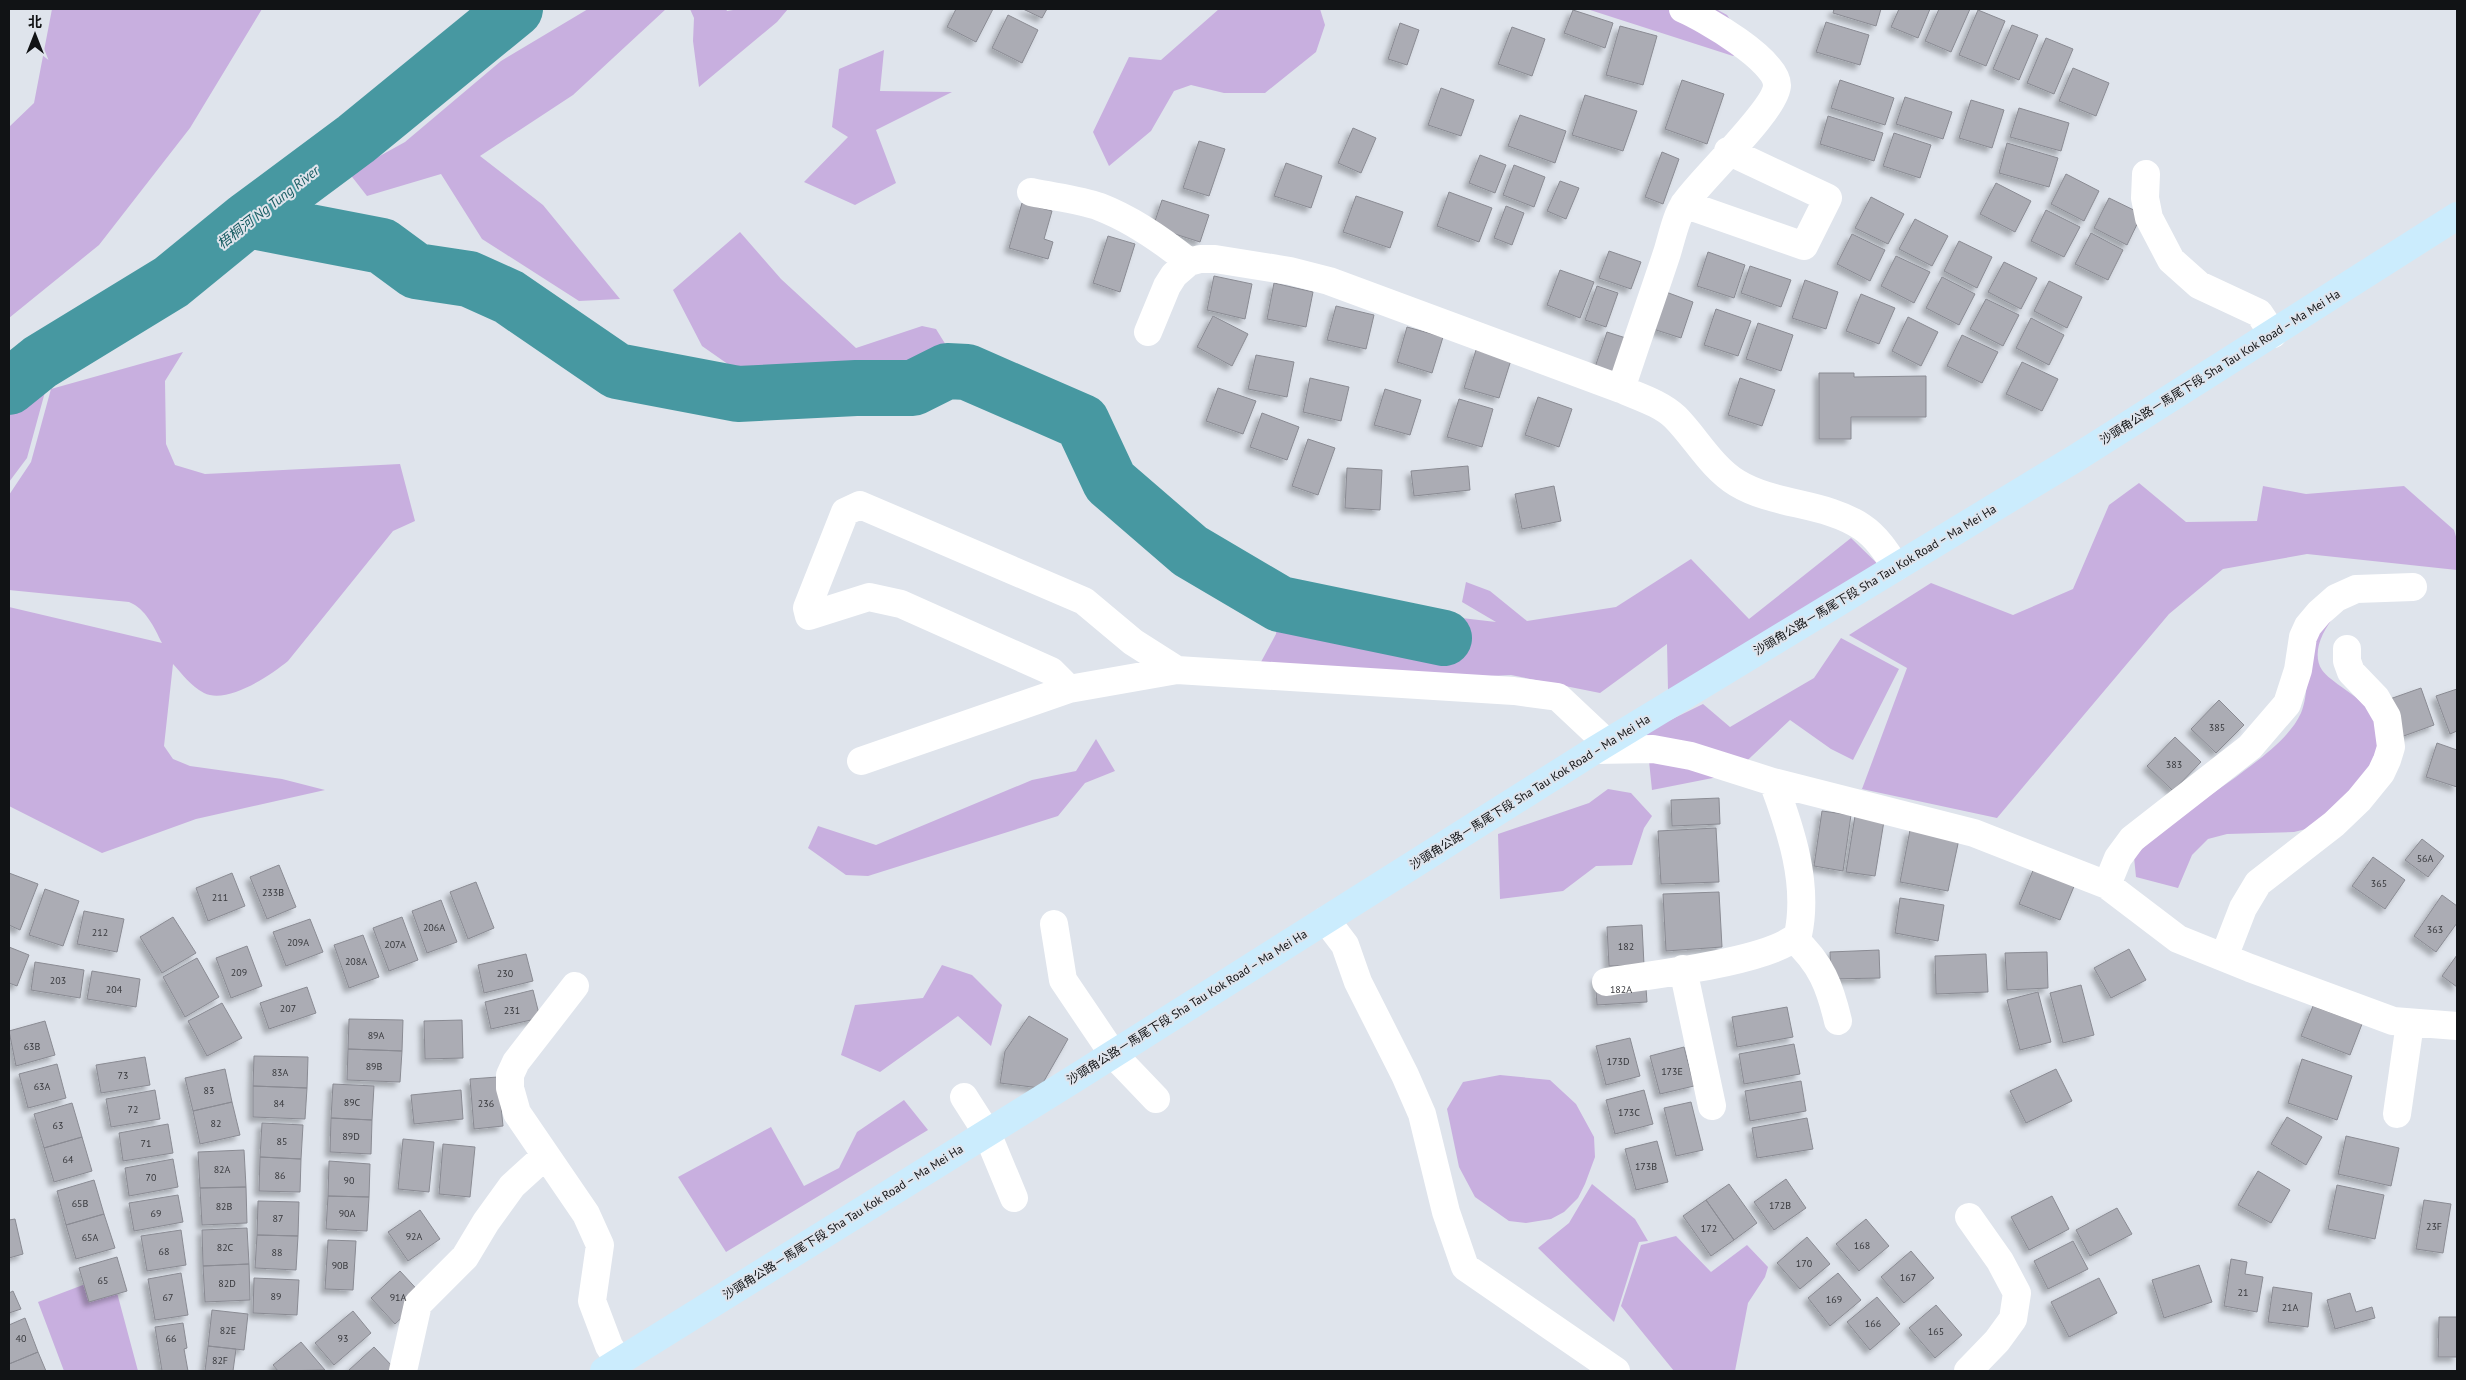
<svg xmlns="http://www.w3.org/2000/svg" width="2466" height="1380" font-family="'PT Sans','Noto Sans SC',sans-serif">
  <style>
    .green { fill: #c8afdf }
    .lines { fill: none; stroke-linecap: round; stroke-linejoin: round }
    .river { stroke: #4798a1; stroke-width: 56 }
    .building { fill: #abacb4; stroke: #8a8b93; filter: url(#shadow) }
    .minor { stroke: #fff; stroke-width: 28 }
    .major { stroke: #cbecfd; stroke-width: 28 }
    .labels { text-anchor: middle; stroke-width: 4; stroke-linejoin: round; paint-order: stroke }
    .number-label { font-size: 10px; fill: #38393d }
    .street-label { font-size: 12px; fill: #111315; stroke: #dfe4ec }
    .water-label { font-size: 14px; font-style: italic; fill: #165b61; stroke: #dfe4ec }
  </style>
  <defs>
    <filter id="shadow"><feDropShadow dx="-4.5" dy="4.5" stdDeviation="2.5" flood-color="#0004"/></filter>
  </defs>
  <rect width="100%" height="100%" fill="#dfe4ec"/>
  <!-- green -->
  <path class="green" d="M52,9H262L190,128L99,245L9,318V127L34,103Z
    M588,9H666L573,95L480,156L543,205L620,299L579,301L482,239L441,174L367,196L349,173L405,142L501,61Z
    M690,9H726L727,11L739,9H788L777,22L699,87L693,41L694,18Z
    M1219,9H1320L1325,25L1316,52L1265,93H1224L1191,85L1174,91L1151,131L1109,166L1093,132L1129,57L1161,60Z
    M1587,9H1716L1727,15L1745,42L1741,52L1733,56Z
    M884,50L880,91L952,92L876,130L896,183L855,205L804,182L848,137L832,127L839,69Z
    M740,232L781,279L856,348L922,326L936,329L954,358L925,372L883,384L872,363L742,374L702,346L673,290Z
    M183,352L165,381L166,444L175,465L205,474L400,464L415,521L393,531L288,661C271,675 227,705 204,693C190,685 183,675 173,664L164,746L173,759L190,766L282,779L325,790L196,819L102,853L9,806V607L162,643C154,627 146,609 129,602L9,590V495L31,462L51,389Z
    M45,392L27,458L9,482V408Z
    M2139,483L2186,522L2257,521L2263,486L2306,494L2404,486L2454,530L2457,540V570L2307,554L2223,569L2169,614L1997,818L1862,789L1907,668L1849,635L1931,583L2013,615L2073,589L2109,505Z
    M1851,538L1887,573L1668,690L1667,644L1600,693L1511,675L1247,688L1276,634L1281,580L1367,607L1496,622L1462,602L1466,582L1490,591L1527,621L1616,607L1691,559L1749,619Z
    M2334,617C2323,630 2311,653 2322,670C2329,681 2360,697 2372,712C2377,720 2378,751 2380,762L2314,827L2294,832L2227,834L2208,839L2192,855L2178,888L2136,877L2134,857C2164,826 2201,802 2236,777C2257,761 2290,738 2301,713C2309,695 2307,661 2309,641Z
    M1841,638L1899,669L1853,760L1831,749L1790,720L1733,774L1652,790L1646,732L1703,704L1730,727L1814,678Z
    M1096,739L1115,771L1085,783L1058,816L868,876L846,875L808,848L818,826L876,845L1032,780L1076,771Z
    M1608,789L1631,793L1652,816L1644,828L1632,865L1596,866L1563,891L1500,899L1498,834L1589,803Z
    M942,965L972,975L1002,1005L991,1046L958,1016L880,1072L841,1055L855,1005L923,998Z
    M1500,1075L1550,1080L1576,1104L1594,1137L1595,1157L1585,1184L1578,1198L1564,1212L1551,1219L1526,1223L1509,1221L1475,1197L1459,1167L1447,1109L1463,1082Z
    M904,1100L928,1130L726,1252L678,1177L771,1127L804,1186L839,1168L857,1132Z
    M1592,1184L1635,1219L1648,1241L1639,1242L1614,1322L1538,1248L1569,1223Z
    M1676,1236L1711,1272L1747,1245L1768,1267L1765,1277L1748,1303L1735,1371H1674L1621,1306L1641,1245Z
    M112,1274L138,1371H64L38,1302Z"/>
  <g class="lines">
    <!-- river -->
    <path class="river" d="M247,220L382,246L416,271L469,279L509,297L617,371L738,394L856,388H913L947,371L967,372L1082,422L1110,482L1190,551L1280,604L1444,638
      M9,387L40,362L171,282L247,220L356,139L515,9"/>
  </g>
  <!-- building -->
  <path class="building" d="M956,9H993L976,42L947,27Z
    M1023,9H1047L1042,18Z
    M1834,9H1881L1876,26L1833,13Z
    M1899,9H1930L1918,38L1891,27Z
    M1939,9H1970L1951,52L1925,41Z
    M1573,10L1613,23L1605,48L1564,33Z
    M1978,10L2005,21L1986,66L1959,55Z
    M1008,15L1038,30L1022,63L992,48Z
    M1826,22L1869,35L1860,65L1816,52Z
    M1400,23L1419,30L1407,65L1388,59Z
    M2012,25L2038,35L2019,80L1993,69Z
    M1620,26L1657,36L1643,85L1606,75Z
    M1512,27L1545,39L1532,76L1498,64Z
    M2046,38L2073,49L2054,94L2027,83Z
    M2073,68L2109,83L2096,116L2059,101Z
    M1682,80L1724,94L1707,144L1665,129Z
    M1840,80L1894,98L1885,125L1831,108Z
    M1441,88L1474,100L1461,136L1428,125Z
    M1585,95L1637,111L1623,151L1572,135Z
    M1905,97L1952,112L1943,139L1896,124Z
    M1971,100L2004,110L1992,148L1959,138Z
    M2019,108L2069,123L2061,151L2010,137Z
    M1520,115L1566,131L1555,163L1508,146Z
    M1828,116L1883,133L1874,161L1820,144Z
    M1353,128L1376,138L1361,173L1338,163Z
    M1894,133L1931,145L1920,178L1883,166Z
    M1199,141L1225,149L1209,196L1183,188Z
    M2007,143L2058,158L2049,187L1999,173Z
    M1662,152L1679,159L1663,204L1645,197Z
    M1480,155L1506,165L1495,193L1469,183Z
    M1286,163L1322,176L1311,208L1274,196Z
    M1514,165L1545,177L1534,207L1503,195Z
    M2066,174L2099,191L2084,221L2051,204Z
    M1560,181L1579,188L1566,219L1547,211Z
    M1996,183L2031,201L2015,232L1980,214Z
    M1449,192L1492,208L1479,242L1437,226Z
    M1356,196L1403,212L1390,248L1343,232Z
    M1871,197L1904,214L1888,244L1855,228Z
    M2109,198L2142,214L2127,245L2094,228Z
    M1162,200L1209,215L1200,242L1153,227Z
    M1022,203L1052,211L1044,239L1053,242L1048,259L1009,248Z
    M1506,206L1524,213L1512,245L1494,238Z
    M2046,210L2080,227L2064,257L2031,241Z
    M1915,219L1948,236L1932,266L1899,249Z
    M2091,233L2123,250L2108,280L2075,264Z
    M1852,234L1885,250L1870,281L1837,264Z
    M1108,236L1135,244L1120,292L1093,283Z
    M1959,241L1992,257L1977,288L1944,271Z
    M1609,251L1641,262L1631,289L1599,278Z
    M1708,252L1745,265L1734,298L1697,286Z
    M1896,256L1930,272L1914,303L1881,286Z
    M2004,262L2037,278L2021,309L1988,292Z
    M1750,266L1791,280L1781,307L1741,293Z
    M1560,270L1594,282L1580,318L1547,305Z
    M1214,276L1252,284L1245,319L1207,310Z
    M1942,277L1975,294L1959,325L1926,308Z
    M1805,280L1838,292L1826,329L1792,318Z
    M2049,281L2082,297L2067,328L2034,311Z
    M1274,283L1313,292L1306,327L1267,319Z
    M1597,286L1618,293L1606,327L1585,320Z
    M1666,292L1693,302L1681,338L1653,329Z
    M1861,294L1895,308L1879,344L1846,331Z
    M1986,299L2019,315L2003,346L1970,329Z
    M1336,306L1374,315L1366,349L1327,340Z
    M1716,309L1751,321L1738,356L1704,345Z
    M1213,316L1248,334L1232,366L1197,347Z
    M1908,317L1938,332L1921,366L1892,351Z
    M2031,318L2064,335L2049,365L2016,348Z
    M1758,323L1793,335L1781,371L1746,359Z
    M1407,327L1443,337L1432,373L1397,362Z
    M1607,332L1629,339L1615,377L1594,370Z
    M1962,335L1998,352L1982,383L1947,366Z
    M1476,350L1511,360L1499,398L1464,388Z
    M1256,355L1294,362L1287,397L1248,389Z
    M2022,362L2058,379L2042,411L2006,394Z
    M1819,373H1854V377L1926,376V417H1851V439H1819Z
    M1310,378L1349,387L1341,421L1303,412Z
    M1740,378L1775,390L1762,426L1728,415Z
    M1218,388L1256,401L1243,434L1206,421Z
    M1385,389L1421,400L1410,435L1374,425Z
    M1538,397L1572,409L1559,447L1525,435Z
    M1459,399L1493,409L1482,447L1447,437Z
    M1262,413L1299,427L1287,460L1250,447Z
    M1308,439L1335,448L1318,495L1292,486Z
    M1468,466L1470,490L1414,496L1411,471Z
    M1347,468L1382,470L1380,510L1345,508Z
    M1554,486L1561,521L1522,529L1515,494Z
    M2421,688L2434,725L2401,737L2387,700Z
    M2457,689V731L2450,734L2436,696Z
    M2219,700L2244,725L2216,753L2191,729Z
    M2175,737L2201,762L2173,791L2147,766Z
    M2437,743L2457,750V787L2426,777Z
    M1719,798L1720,824L1672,826L1671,800Z
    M1822,811L1851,815L1843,871L1814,866Z
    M1855,816L1884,821L1875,876L1846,872Z
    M1716,828L1719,882L1661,884L1658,831Z
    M1910,830L1959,839L1948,891L1900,882Z
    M2422,839L2444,856L2428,877L2405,860Z
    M2373,857L2405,880L2385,909L2352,886Z
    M279,865L296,907L267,919L250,877Z
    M2034,868L2075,884L2060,920L2019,904Z
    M9,873L38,884L20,930L9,925Z
    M232,873L245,906L208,921L196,888Z
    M476,882L494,928L468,939L450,892Z
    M45,889L79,901L63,946L29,935Z
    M1719,892L1722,947L1666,951L1663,894Z
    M2442,895L2457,906V923L2436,952L2414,936Z
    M1900,898L1944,905L1938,941L1895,933Z
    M441,900L457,942L427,953L412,911Z
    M84,911L124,919L117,952L77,944Z
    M173,917L196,953L162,973L140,937Z
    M402,917L418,960L389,971L373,928Z
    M310,919L323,952L286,966L273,932Z
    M1642,925L1644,965L1609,966L1607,927Z
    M363,935L379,977L349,988L334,945Z
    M247,946L262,986L231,998L216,958Z
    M9,947L29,955L17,986L9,983Z
    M2129,949L2146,980L2111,998L2094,968Z
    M1879,950L1880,978L1831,979L1830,952Z
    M2047,952L2048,988L2007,990L2005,953Z
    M526,954L533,981L484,993L478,965Z
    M1986,954L1988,992L1936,994L1935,956Z
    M2457,955V987L2442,976Z
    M197,958L219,997L185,1017L163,977Z
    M35,962L84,970L80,998L31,990Z
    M92,971L140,979L136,1007L87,999Z
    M1645,974L1647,1002L1597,1005L1595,977Z
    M2081,985L2094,1035L2063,1043L2050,993Z
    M307,987L316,1013L269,1029L260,1003Z
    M533,990L540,1018L491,1029L485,1002Z
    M2038,992L2051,1042L2020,1050L2007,1000Z
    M222,1003L242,1038L207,1056L188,1021Z
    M2313,1006L2362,1024L2350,1055L2301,1036Z
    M1787,1007L1793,1037L1737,1047L1732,1017Z
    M1029,1016L1068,1039L1040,1088L1000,1083L1005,1051Z
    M349,1019L403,1020L402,1051L348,1049Z
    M462,1020L463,1058L425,1059L424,1021Z
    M45,1021L55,1055L16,1066L9,1031Z
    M1630,1038L1640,1076L1606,1085L1596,1046Z
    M1794,1044L1800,1074L1744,1084L1739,1054Z
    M1684,1047L1694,1086L1660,1094L1650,1056Z
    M348,1049L402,1051L400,1082L347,1080Z
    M254,1056L308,1057L307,1088L253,1086Z
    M145,1057L150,1085L101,1093L96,1065Z
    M2302,1059L2352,1076L2337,1120L2288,1103Z
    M57,1064L66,1098L28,1108L19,1074Z
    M225,1069L232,1102L193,1111L185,1078Z
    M2056,1069L2072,1101L2026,1123L2010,1091Z
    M498,1077L503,1126L474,1129L470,1079Z
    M1801,1081L1806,1111L1750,1121L1745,1091Z
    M333,1084L374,1086L372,1120L331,1118Z
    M253,1086L307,1088L305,1119L253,1117Z
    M155,1090L160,1119L111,1127L106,1099Z
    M461,1090L463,1119L414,1124L411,1095Z
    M1644,1090L1653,1124L1615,1134L1606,1100Z
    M232,1102L240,1135L200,1144L193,1111Z
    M1691,1102L1703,1150L1676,1156L1664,1108Z
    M72,1103L82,1137L44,1148L34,1114Z
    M2287,1117L2322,1137L2306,1165L2271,1144Z
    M331,1118L372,1120L371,1154L330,1152Z
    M1807,1118L1813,1149L1757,1158L1752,1128Z
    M262,1123L303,1125L301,1159L260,1157Z
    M168,1124L173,1153L123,1161L119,1133Z
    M2346,1136L2399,1148L2391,1186L2338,1174Z
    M82,1137L92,1171L54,1182L44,1148Z
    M403,1139L434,1142L429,1192L398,1189Z
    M1657,1141L1668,1182L1636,1190L1625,1149Z
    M443,1144L475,1147L470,1197L439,1194Z
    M244,1150L246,1187L200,1188L198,1152Z
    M260,1157L301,1159L300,1192L259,1191Z
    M173,1159L178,1187L129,1196L125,1168Z
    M329,1161L370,1164L369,1197L328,1196Z
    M2258,1171L2290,1190L2271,1223L2238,1205Z
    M1786,1179L1806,1208L1774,1230L1754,1202Z
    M94,1180L104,1214L66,1225L57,1191Z
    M1729,1184L1757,1223L1734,1240L1706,1200Z
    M2337,1185L2384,1195L2375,1239L2328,1229Z
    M246,1187L247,1223L202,1225L200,1188Z
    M178,1195L183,1222L134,1231L129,1203Z
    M328,1196L369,1197L367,1231L326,1229Z
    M2052,1196L2069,1229L2029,1250L2011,1217Z
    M1706,1200L1734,1240L1711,1256L1683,1216Z
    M2424,1200L2451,1204L2443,1253L2416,1249Z
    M258,1201L299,1202L298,1236L257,1235Z
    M2117,1208L2132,1234L2090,1256L2076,1230Z
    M420,1210L440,1239L408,1261L388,1232Z
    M104,1214L115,1248L76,1259L66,1225Z
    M15,1219L23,1254L9,1258V1220Z
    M1866,1219L1889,1246L1859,1271L1836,1244Z
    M247,1228L249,1264L203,1266L202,1230Z
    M181,1230L186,1265L147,1271L141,1236Z
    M257,1235L298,1236L296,1270L255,1268Z
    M1807,1237L1830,1264L1800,1289L1777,1263Z
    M328,1240L356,1241L353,1290L325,1289Z
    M2073,1241L2088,1269L2048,1289L2034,1261Z
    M1911,1251L1934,1278L1904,1303L1881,1277Z
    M117,1257L127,1291L89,1302L79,1268Z
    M2231,1259L2247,1262L2245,1274L2263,1277L2257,1312L2224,1306Z
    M249,1264L250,1300L205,1302L203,1266Z
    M2199,1265L2212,1302L2164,1318L2152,1280Z
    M400,1271L424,1297L395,1324L371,1298Z
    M181,1273L188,1315L155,1320L148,1279Z
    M1838,1273L1861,1300L1830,1326L1808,1298Z
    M254,1278L299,1280L297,1315L253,1313Z
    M2099,1278L2117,1313L2069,1337L2051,1302Z
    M2273,1287L2312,1293L2308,1327L2268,1322Z
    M13,1291L21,1309L9,1313V1293Z
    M2350,1293L2356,1312L2372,1307L2375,1318L2335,1329L2327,1300Z
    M1877,1297L1900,1324L1870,1350L1847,1322Z
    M1936,1305L1962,1335L1935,1358L1909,1328Z
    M212,1310L248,1314L244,1350L208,1346Z
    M353,1311L371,1333L334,1365L315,1343Z
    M2439,1317H2457V1357H2438Z
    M25,1318L38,1352L9,1364V1325Z
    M183,1323L187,1348L184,1349L188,1371H162L155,1327Z
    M301,1342L325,1370L278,1371L273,1365Z
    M208,1346L236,1349L233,1371H205Z
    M374,1347L394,1368L391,1371H348Z
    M38,1352L46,1371H9V1364Z"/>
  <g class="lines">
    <!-- minor -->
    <path class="minor" d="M2146,174L2145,198L2149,218L2171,260L2199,285L2259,313L2273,334
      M1031,192C1053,197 1078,199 1100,207C1131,219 1163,241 1189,262
      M1684,204L1804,246L1828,198L1728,151
      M1148,332L1167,286L1174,275L1189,262L1200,259H1215L1290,271L1329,281L1621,389C1639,397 1660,403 1675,417C1696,438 1711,467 1737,483C1775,506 1825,502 1862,527C1877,537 1887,553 1896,567
      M1621,389C1636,343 1652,298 1667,253C1672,237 1676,216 1685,203C1702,178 1777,109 1777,85C1777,60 1704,18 1683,9
      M1177,670L1069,689L1051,671L901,604L869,597L809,616L807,608L845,512L860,505L1084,601L1133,642L1177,670L1514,691L1558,697L1607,743
      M1595,750L1653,749L1691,756L1773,782L1974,833L2107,885L2178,939L2250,968L2393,1021L2457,1026
      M861,761L1069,689
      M2107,885L2118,858L2132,839L2250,747L2287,704L2298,670L2303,637L2308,626L2319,613L2336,598L2356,589L2413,587
      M1326,920L1345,945L1358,982L1405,1075L1422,1114L1446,1212L1465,1267L1616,1371
      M1054,924L1063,980L1113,1054L1156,1099
      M1794,939C1821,963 1830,987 1838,1021
      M2224,957L2243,908L2258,883L2334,824L2359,800L2381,773L2387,760L2391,747L2387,717L2376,698L2351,672L2347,661V649
      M1683,969L1712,1106
      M1606,982C1649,975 1770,962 1798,935C1809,884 1791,830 1773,782
      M575,986L516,1062L510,1075V1088L517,1113L586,1214L600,1245L592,1301L609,1346L619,1361
      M964,1097L987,1133L1014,1198
      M2397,1114L2410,1023
      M403,1371L418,1304L465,1257L486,1222L512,1186L545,1156
      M1968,1371L1997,1341L2013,1319L2017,1293L2000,1261L1969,1217"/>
    <!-- major -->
    <path class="major" d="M604,1371L1077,1077L1595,750L2076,458L2457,216"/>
  </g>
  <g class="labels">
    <!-- number labels -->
    <g class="number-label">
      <text x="2217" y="731">385</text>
      <text x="2174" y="768">383</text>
      <text x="2425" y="862">56A</text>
      <text x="2379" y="887">365</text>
      <text x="273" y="896">233B</text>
      <text x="220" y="901">211</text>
      <text x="434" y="931">206A</text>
      <text x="2435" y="933">363</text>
      <text x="100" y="936">212</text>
      <text x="298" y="946">209A</text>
      <text x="395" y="948">207A</text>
      <text x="1626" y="950">182</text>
      <text x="356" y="965">208A</text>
      <text x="239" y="976">209</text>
      <text x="505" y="977">230</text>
      <text x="58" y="984">203</text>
      <text x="114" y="993">204</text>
      <text x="1621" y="993">182A</text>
      <text x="288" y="1012">207</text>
      <text x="512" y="1014">231</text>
      <text x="376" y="1039">89A</text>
      <text x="32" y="1050">63B</text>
      <text x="1618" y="1065">173D</text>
      <text x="374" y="1070">89B</text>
      <text x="1672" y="1075">173E</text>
      <text x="280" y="1076">83A</text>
      <text x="123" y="1079">73</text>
      <text x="42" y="1090">63A</text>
      <text x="209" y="1094">83</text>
      <text x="352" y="1106">89C</text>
      <text x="279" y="1107">84</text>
      <text x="486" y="1107">236</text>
      <text x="133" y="1113">72</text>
      <text x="1629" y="1116">173C</text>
      <text x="216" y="1127">82</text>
      <text x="58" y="1129">63</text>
      <text x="351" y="1140">89D</text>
      <text x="282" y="1145">85</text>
      <text x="146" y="1147">71</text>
      <text x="68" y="1163">64</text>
      <text x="1646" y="1170">173B</text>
      <text x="222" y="1173">82A</text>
      <text x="280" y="1179">86</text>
      <text x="151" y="1181">70</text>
      <text x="349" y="1184">90</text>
      <text x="80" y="1207">65B</text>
      <text x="1780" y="1209">172B</text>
      <text x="224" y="1210">82B</text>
      <text x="156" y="1217">69</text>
      <text x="347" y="1217">90A</text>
      <text x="278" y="1222">87</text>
      <text x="2434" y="1230">23F</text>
      <text x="1709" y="1232">172</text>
      <text x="414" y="1240">92A</text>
      <text x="90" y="1241">65A</text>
      <text x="1862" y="1249">168</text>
      <text x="225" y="1251">82C</text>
      <text x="164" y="1255">68</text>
      <text x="277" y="1256">88</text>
      <text x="1804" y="1267">170</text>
      <text x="340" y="1269">90B</text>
      <text x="1908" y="1281">167</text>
      <text x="103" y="1284">65</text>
      <text x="227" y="1287">82D</text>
      <text x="2243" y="1296">21</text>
      <text x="276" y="1300">89</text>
      <text x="168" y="1301">67</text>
      <text x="398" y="1301">91A</text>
      <text x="1834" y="1303">169</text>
      <text x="2290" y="1311">21A</text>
      <text x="1873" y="1327">166</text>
      <text x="228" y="1334">82E</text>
      <text x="1936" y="1335">165</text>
      <text x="21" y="1342">40</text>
      <text x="171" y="1342">66</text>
      <text x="343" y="1342">93</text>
      <text x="220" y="1364">82F</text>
    </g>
    <!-- street labels -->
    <g class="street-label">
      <text transform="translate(2220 367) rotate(-32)" y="4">沙頭角公路－馬尾下段 Sha Tau Kok Road – Ma Mei Ha</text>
      <text transform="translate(1875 580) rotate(-31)" y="4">沙頭角公路－馬尾下段 Sha Tau Kok Road – Ma Mei Ha</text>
      <text transform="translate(1530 792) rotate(-32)" y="4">沙頭角公路－馬尾下段 Sha Tau Kok Road – Ma Mei Ha</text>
      <text transform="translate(1187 1007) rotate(-32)" y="4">沙頭角公路－馬尾下段 Sha Tau Kok Road – Ma Mei Ha</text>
      <text transform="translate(843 1222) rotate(-32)" y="4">沙頭角公路－馬尾下段 Sha Tau Kok Road – Ma Mei Ha</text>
    </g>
    <!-- water labels -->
    <g class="water-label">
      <text transform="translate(268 207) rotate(-38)" y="5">梧桐河 Ng Tung River</text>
    </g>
  </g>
  <!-- border -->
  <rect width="2466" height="1380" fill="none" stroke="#111315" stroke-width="20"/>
  <!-- north arrow -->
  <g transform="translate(35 35)" stroke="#dfe4ec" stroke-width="4" paint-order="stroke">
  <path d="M0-4L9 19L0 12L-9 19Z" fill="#111315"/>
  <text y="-8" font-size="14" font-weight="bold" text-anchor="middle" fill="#111315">北</text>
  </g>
</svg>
